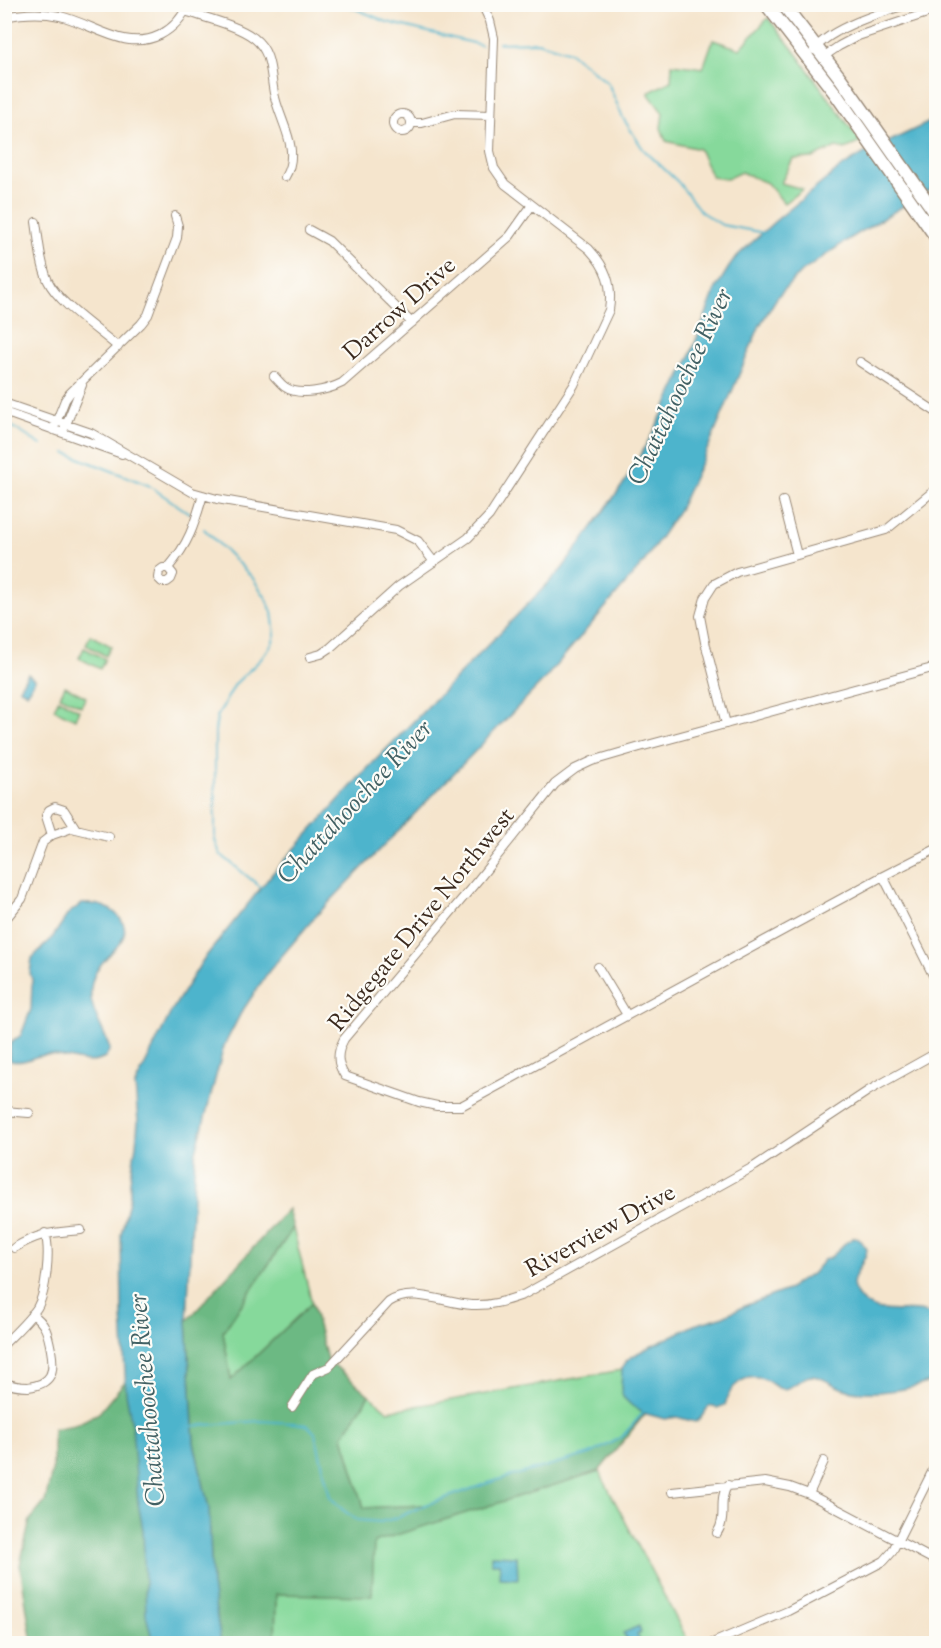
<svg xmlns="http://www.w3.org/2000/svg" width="941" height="1648" font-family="'Sorts Mill Goudy',serif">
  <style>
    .green { fill: #86d99b; stroke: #60825c; stroke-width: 1.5 }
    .forest { fill: #6cb983; stroke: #547250; stroke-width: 1.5 }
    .water { fill: #4db4cc; stroke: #446f75; stroke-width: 1.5 }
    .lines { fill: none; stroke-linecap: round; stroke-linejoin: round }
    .stream { stroke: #4db4cc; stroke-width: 2 }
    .minor-casing { stroke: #988876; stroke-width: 10 }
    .trunk-casing { stroke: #988876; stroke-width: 15 }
    .minor { stroke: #fff; stroke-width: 8 }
    .trunk { stroke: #fff; stroke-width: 12 }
    .labels { text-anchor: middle; stroke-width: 4.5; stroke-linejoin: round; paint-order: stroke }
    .street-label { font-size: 24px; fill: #3b2a1e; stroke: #fdfcf7 }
    .water-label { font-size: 26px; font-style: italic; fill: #426164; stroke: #fdfcf7 }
  </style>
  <rect width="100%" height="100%" fill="#fdfcf7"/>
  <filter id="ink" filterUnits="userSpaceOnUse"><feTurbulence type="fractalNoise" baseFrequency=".0167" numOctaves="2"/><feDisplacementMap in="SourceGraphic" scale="12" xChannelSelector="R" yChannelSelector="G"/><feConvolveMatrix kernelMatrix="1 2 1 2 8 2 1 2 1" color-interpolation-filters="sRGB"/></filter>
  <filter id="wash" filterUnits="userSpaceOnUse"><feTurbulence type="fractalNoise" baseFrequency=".008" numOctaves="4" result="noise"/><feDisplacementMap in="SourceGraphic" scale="24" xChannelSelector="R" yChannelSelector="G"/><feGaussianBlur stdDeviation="1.35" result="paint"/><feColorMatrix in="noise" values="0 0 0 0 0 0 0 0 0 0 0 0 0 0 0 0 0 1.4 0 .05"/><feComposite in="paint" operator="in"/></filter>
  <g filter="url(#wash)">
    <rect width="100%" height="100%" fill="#f5e5cd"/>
    <!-- green -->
    <path class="green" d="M768,18L792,48L861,142L845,149L836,147L813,158L793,159L781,183L803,189L784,203L767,183L741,172L726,179L712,177L699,149L666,141L661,128L663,113L648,93L671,81L672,64L703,68L713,40L740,49Z
      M90,635L111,646L106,656L86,645Z
      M84,648L105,659L100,669L79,658Z
      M65,686L86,697L81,706L60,696Z
      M59,699L79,710L75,719L54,709Z
      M293,1228L312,1303L231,1380L223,1332Z
      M622,1370C621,1392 624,1400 643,1413L621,1438L590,1454L494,1481L425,1505L364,1508L343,1436L369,1395L388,1411Z
      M599,1471L689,1643L275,1644L276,1594L373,1542Z"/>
    <!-- forest -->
    <path class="forest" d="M288,1209L293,1228L223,1332L231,1380L312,1303L327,1359L369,1395L343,1436L364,1508L425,1505L494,1481L590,1454L621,1438L645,1414L599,1471L374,1542L372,1596L276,1594L275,1643H221L212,1585L209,1509L194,1443L187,1321Z
      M141,1362L164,1643H32L20,1565L30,1520L45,1502L53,1467V1429L75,1425L99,1413Z"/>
    <!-- water -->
    <path class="water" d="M936,119V186L846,241L799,274L778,296L760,325L712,439L680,508L644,562L542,682L315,917L269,971L241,1013L224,1046L195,1155L187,1321L194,1443L209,1509L212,1585L221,1643H153L146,1615L143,1530L138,1503L132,1426L126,1393L122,1315L121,1234L130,1197V1181L136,1145L138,1122L135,1085L172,1010L203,960L272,874L364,772L562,569L624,483L655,429L690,356L716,288L734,259L774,222L840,168L863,154Z
      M28,674L35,680L27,693L19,688Z
      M81,904C95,903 109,905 119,917C135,936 113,949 102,963C97,969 92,979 91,988C88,1007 104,1029 110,1049L105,1058C87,1068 68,1055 49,1055C34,1054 28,1064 11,1061L9,1056L11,1043L21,1035L31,1009L32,980L30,973L32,958L52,938L68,914Z
      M857,1237L867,1249C866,1262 854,1271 853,1284C853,1289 856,1293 858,1296C877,1324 916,1300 936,1318V1379C914,1390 865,1397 841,1388C831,1384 822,1376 811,1376C800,1377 793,1389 782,1389C774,1388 773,1383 766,1380C745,1372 730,1385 725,1405L717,1408L709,1406L700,1419L695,1422L677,1417L665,1419L643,1413L631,1405L623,1397L621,1389L622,1369L627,1360L638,1353L694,1325L721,1317L747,1305L790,1289L796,1283L812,1274L825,1259L831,1257L844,1244L853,1238Z
      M491,1555L517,1556L518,1579L499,1578L500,1563H491Z
      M639,1626L641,1632L637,1634L641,1643H629L623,1633Z"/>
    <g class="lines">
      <!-- stream -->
      <path class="stream" d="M344,4L387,22L481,45
        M499,43L538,42L570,52L608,83L623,118L643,149L678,182L701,212L722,225L765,233
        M8,424L41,445
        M66,453L148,485L189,513
        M204,529L252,577L266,598L272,612L275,635L272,644L261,659L235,684L217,717L215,731V840L220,854L263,889
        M192,1426L260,1421L293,1423L307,1425L315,1433L330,1497L343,1510L357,1520L380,1522L397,1518L425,1505L494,1481L590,1454L621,1438L643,1413"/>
    </g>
  </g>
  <g filter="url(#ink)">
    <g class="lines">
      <defs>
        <path id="minor" d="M185,11C206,18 237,25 254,38C272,52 270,73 274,93C279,121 302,149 285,177
          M4,17C23,13 41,12 60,16C94,24 125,52 160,35C173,28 183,17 188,4
          M814,50C830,28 884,11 910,4
          M823,57L839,46L858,36L936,10
          M393 123a9 9 0 1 1 18 0a9 9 0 1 1-18 0Z
          M411,123H422L455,114L491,115
          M36,222C39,241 40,263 48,281C58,303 99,330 118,347
          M309,230L329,241L412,323
          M860,362L936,412
          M274,376C278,380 281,384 285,387C299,397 328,390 342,383L510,236L532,205
          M4,403L91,433L192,492L217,499L396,530L418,541L434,562
          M4,412L122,454
          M65,427L82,385
          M53,430L65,400L70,393L141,324L148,315L177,238L178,226L175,216
          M783,501L797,555
          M168,568L173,574L171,579L167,582H162L158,578L159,571L163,568H168C189,543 194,526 203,495
          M310,657L321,654L330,648L399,586L468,538L489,516L574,385L609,310C613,285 606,267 589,249L505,184L494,168L490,151L494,38L490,21L482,4
          M936,667L640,747L592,761L575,769L555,784L478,880L344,1039C337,1052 336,1063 345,1076L419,1102L437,1106H461L883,876L936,849
          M726,724L705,642L700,616L705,598L714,584L737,572L886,530L936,489
          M52,835L46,816L49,810L55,807L64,810L76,829
          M883,876L936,981
          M4,921L22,899L43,842L52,835L72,828L109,837
          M598,967L627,1015
          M4,1111L29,1113
          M14,1248C40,1232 52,1233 81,1230
          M4,1344C15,1333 28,1321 37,1308C46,1293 51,1250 45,1233
          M4,1382C12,1386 20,1387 28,1387C52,1384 55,1372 51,1350C48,1334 46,1323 32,1314
          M292,1407L313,1374L329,1367L389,1302C413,1286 446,1304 472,1305C491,1306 505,1301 523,1295L755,1166L868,1091L936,1053
          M4,1434L6,1438L4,1459
          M672,1492L765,1482L790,1487L809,1494L936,1561
          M809,1494L824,1461
          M717,1533C728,1517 717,1500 728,1485
          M710,1644L788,1611L884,1561L892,1552L936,1464"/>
        <path id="trunk" d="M766,4L835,93L936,237
          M783,4L841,79L936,214"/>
      </defs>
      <!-- minor casing -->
      <use href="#minor" class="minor-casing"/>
      <!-- trunk casing -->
      <use href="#trunk" class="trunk-casing"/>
      <!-- minor -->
      <use href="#minor" class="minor"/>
      <!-- trunk -->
      <use href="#trunk" class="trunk"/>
    </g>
  </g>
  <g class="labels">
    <!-- street labels -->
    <g class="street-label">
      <text transform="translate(399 308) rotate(-42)" y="8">Darrow Drive</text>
      <text transform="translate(421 919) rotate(-51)" y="8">Ridgegate Drive Northwest</text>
      <text transform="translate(600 1230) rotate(-29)" y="8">Riverview Drive</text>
    </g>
    <!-- water labels -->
    <g class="water-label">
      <text transform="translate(679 386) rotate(-65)" y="9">Chattahoochee River</text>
      <text transform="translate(354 801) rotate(-47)" y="9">Chattahoochee River</text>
      <text transform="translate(146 1400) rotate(-95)" y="9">Chattahoochee River</text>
    </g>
  </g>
  <!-- margin -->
  <rect width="941" height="1648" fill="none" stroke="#fdfcf7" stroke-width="24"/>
</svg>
